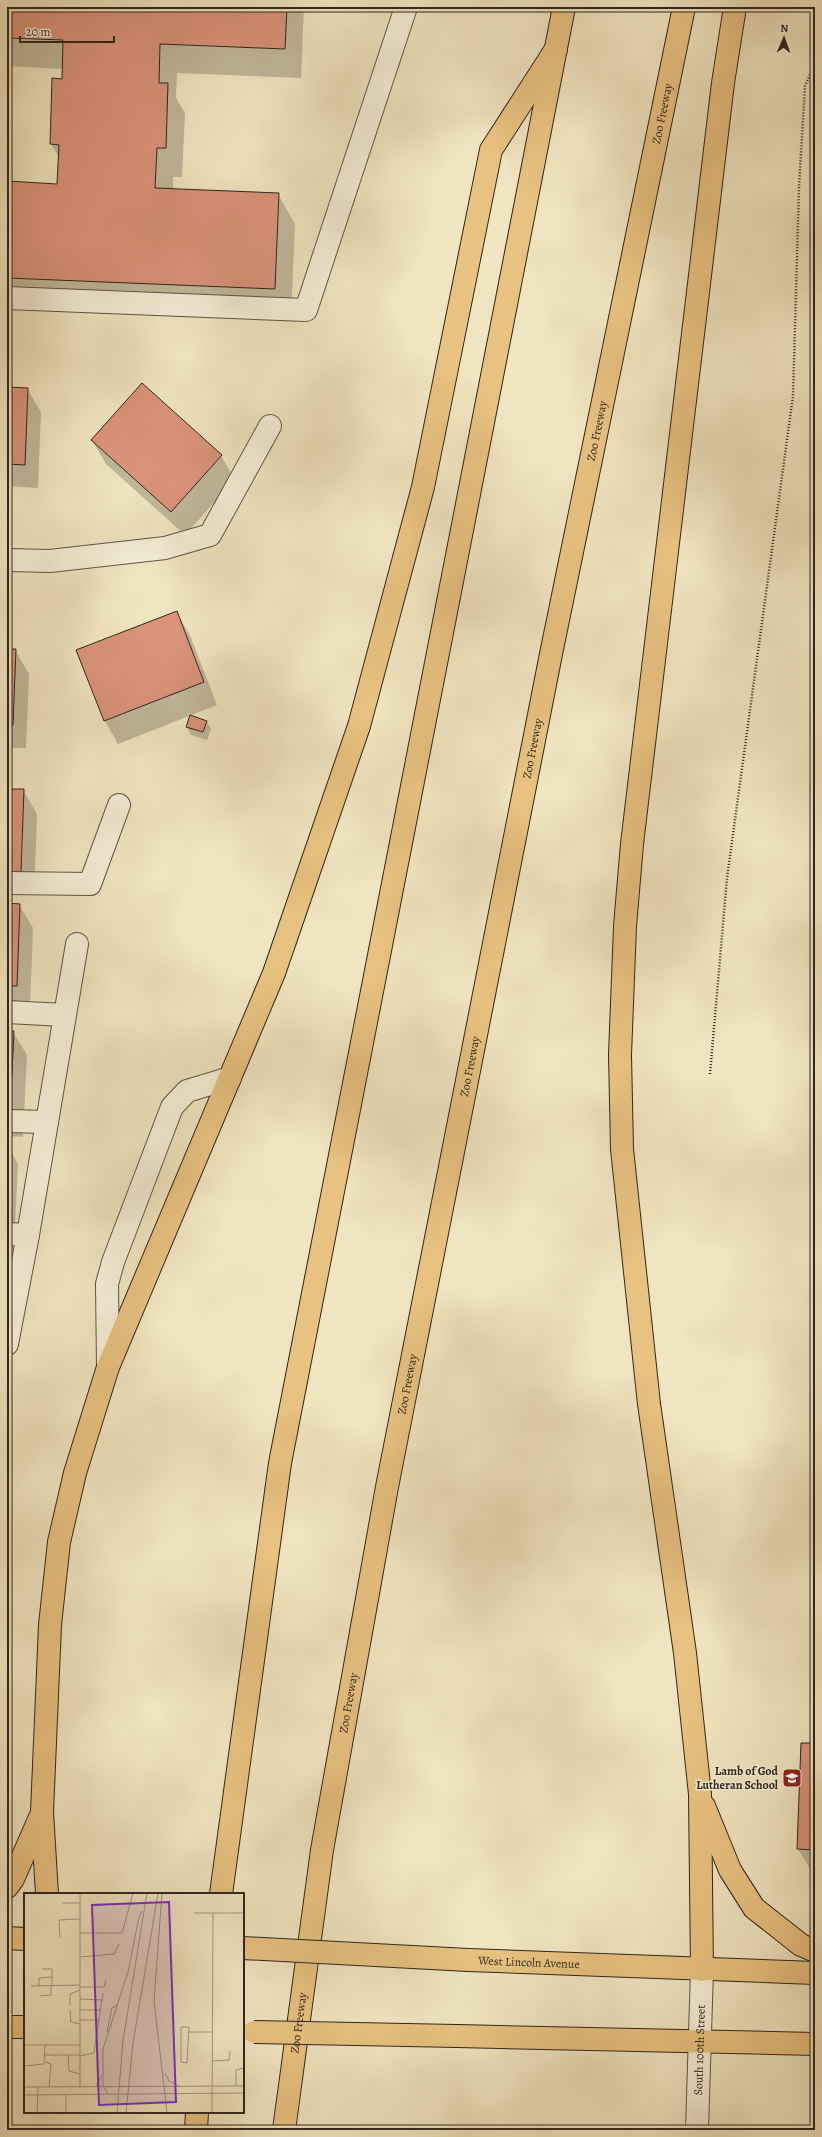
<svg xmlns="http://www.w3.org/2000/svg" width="822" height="2137" font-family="Alegreya,serif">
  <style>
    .shadow { fill: #0003 }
    .building { fill: #da937b; stroke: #2e261c }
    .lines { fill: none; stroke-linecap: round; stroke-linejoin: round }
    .minor-casing { stroke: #5e5645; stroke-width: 24 }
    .major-casing { stroke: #2e261c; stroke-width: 24 }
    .highway-casing { stroke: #2e261c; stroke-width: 24 }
    .path { stroke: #2e261c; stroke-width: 2.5; stroke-dasharray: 1 2; stroke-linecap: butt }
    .minor { stroke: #f5eed7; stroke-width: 22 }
    .major { stroke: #e8c280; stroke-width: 22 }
    .highway { stroke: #e8c280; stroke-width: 22 }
    .major-bridge-casing { stroke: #2e261c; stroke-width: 24; stroke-linecap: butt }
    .major-bridge { stroke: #e8c280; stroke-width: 22 }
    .labels { text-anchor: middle; stroke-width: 3; stroke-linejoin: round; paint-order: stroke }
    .street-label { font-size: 12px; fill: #2e261c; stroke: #f5eed7 }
    .poi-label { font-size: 12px; font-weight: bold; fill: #2e261c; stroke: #f5eed7; text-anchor: end }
    .inset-road { fill: none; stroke: #a2997f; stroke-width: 1 }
    .view { fill: #7b2cbf; fill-opacity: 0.15; stroke: #7b2cbf; stroke-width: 2 }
    .inset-edge { fill: none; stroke: #2e261c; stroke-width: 2 }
  </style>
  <rect width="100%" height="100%" fill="#f0e5c1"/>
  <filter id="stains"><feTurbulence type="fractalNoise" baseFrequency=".005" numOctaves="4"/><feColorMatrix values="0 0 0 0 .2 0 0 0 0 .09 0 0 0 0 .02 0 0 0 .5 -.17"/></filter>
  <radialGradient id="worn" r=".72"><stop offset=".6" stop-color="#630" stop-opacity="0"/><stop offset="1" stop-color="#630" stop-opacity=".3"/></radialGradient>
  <!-- shadow -->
  <path class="shadow" d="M7,7H304L301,78L177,73L176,98L185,113L182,177H173V190L278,194L295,224L291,318L7,306V182L58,185L60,159L51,144L63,69L7,66Z
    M143,384L221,456L235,479L185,535L106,464L92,440Z
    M7,388L27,389L41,412L38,488L7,486Z
    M176,612L190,635L217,705L118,744L105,721L77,651Z
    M7,650H15L29,674L26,748H7Z
    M206,721L211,729L207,740L191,735L187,727Z
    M7,790H23L37,814L34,895L7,894Z
    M7,904L19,905L33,928L30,1009L7,1008Z
    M7,1032H13L27,1055L23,1137L7,1136Z
    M7,1145L18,1164L14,1245H7Z
    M815,1744V1877L798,1849Z"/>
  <!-- building -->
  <path class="building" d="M7,7H287L285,49L160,44L159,83H168L166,148H157L155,188L279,193L275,289L7,278V181L57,184L59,145L50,144L52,78L62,79L63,40L7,38Z
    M142,383L222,455L171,512L91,440Z
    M7,387L28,388L25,465L7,464Z
    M177,611L204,682L104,721L76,650Z
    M7,649H16L13,725H7Z
    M190,715L207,721L203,732L186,727Z
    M7,789H24L21,872H7Z
    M7,903L20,904L17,986H7Z
    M7,1030L14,1031L10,1114H7Z
    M801,1743H815V1850L797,1849Z"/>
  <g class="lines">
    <defs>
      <g id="minor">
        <path d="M7,298L306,310L406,7"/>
        <path d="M7,560L50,561L165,548L210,535L270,426"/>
        <path d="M7,883L90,884L119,805"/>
        <path d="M7,1012L64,1015"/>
        <path d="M7,1121L47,1122"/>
        <path d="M7,1234L28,1235"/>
        <path d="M7,1344L28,1235L77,944"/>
        <path d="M108,1367L107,1284L113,1262L172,1107L187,1091L230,1078"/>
        <path id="s1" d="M697,2130L702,1970"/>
      </g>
      <g id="major">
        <path d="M7,1938L25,1939"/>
        <path id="s2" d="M468,1960L815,1973"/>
        <path d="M7,2027H25"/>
        <path d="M457,2036L815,2044"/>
      </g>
      <g id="highway">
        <path d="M704,1806L730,1870L754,1908L801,1945L815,1951"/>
        <path d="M7,1887L13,1879L41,1815"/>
        <path d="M47,1894L42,1812L50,1625L59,1542L75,1473L108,1367L274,973L359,726L423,487L491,150L556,49"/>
        <path d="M221,1894L280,1463L564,7"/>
        <path d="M702,1970L700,1794L685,1653L649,1404L622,1149L620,1055L625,926L632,844L723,83L735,7"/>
        <path d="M196,2130L197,2112"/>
        <path id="s3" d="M284,2130L322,1850L387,1487L551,654L684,7"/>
      </g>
    </defs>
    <!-- minor casing -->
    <use href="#minor" class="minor-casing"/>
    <!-- major casing -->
    <use href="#major" class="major-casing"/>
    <!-- highway casing -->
    <use href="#highway" class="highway-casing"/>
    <!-- path -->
    <path class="path" d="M710,1074L727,878L793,396L799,187L805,86L815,63"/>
    <!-- minor -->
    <use href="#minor" class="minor"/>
    <!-- major -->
    <use href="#major" class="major"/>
    <!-- highway -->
    <use href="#highway" class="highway"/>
    <defs>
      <path id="major-bridge" d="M243,1948L468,1960
        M254,2032L457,2036"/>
    </defs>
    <!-- major-bridge casing -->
    <use href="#major-bridge" class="major-bridge-casing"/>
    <!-- major-bridge -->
    <use href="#major-bridge" class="major-bridge"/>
  </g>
  <!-- icons -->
  <defs>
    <symbol id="school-square" viewBox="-11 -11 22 22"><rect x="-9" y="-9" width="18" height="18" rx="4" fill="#8f2418" stroke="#f5eed7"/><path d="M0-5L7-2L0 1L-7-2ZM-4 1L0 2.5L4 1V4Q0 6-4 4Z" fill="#fff"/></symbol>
  </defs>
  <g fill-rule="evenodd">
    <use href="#school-square" x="781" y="1767" width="22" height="22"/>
  </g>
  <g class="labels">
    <!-- street labels -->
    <g class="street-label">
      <text dy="4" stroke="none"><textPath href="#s3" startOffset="2052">Zoo Freeway</textPath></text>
      <text dy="4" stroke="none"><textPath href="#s3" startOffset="1728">Zoo Freeway</textPath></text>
      <text dy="4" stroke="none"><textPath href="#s3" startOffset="1404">Zoo Freeway</textPath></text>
      <text dy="4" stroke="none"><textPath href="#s3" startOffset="1080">Zoo Freeway</textPath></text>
      <text dy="4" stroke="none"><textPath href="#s3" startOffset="756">Zoo Freeway</textPath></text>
      <text dy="4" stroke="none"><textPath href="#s3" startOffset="432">Zoo Freeway</textPath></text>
      <text dy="4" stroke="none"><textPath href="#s2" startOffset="61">West Lincoln Avenue</textPath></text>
      <text dy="4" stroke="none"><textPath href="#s3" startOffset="108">Zoo Freeway</textPath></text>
      <text dy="4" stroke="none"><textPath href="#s1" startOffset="80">South 100th Street</textPath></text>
    </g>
    <!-- poi labels -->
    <g class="poi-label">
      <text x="778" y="1775">Lamb of God<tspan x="778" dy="14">Lutheran School</tspan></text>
    </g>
  </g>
  <!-- overview -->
  <g transform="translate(24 1893)">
    <rect width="220" height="220" fill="#f0e5c1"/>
    <path class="inset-road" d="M138,0L130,108L140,194M38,10H56M170,20H220M56,40H98L109,0M36,44L35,27L56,26M56,64L90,61L95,51M18,76H28V84M7,93L56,92M15,93V85L28,84V93M56,94H80L82,87M16,103L27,102V93M56,106L78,107M46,113V101L56,97M46,117L47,129L56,131M56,117H76M56,127H75M157,134H165L163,170L157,169ZM83,139L88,115L93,112M165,139H188M0,152H56M21,162H56M44,162L45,178L56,181M56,163L70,160L79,100M188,168L205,167L206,158M21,169L27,171L25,194M0,173L20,171L21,152M141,180L145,188L156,194M72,193L78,182M212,193V177L220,175M0,194L220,193M56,194V0M140,194L143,220M84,201L79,193V156L104,79L115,24L118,18M0,202L220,200M42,202V220M13,220L14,194M93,220L99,148L123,0M102,220L109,150L134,0M188,220L189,20"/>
    <path class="view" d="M145,9L152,209L75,212L68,12Z"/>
    <rect width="220" height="220" class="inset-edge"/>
  </g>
  <!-- margin -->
  <rect width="822" height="2137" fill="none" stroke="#f0e5c1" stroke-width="24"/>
  <rect x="8" y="8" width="806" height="2121" fill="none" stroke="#2e261c" stroke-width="2"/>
  <rect x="12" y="12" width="798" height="2113" fill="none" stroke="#2e261c"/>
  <!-- north arrow -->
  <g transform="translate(784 38) rotate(2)" stroke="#f5eed7" stroke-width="3" paint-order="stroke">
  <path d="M0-3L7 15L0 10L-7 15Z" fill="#2e261c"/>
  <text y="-6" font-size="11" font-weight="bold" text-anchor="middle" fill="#2e261c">N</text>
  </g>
  <!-- scale -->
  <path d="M20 36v6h94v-6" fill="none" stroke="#2e261c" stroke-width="2"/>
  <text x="26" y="36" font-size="12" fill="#2e261c" stroke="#f5eed7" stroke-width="3" paint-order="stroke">20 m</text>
  <rect width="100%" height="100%" filter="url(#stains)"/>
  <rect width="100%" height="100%" fill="url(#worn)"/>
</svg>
